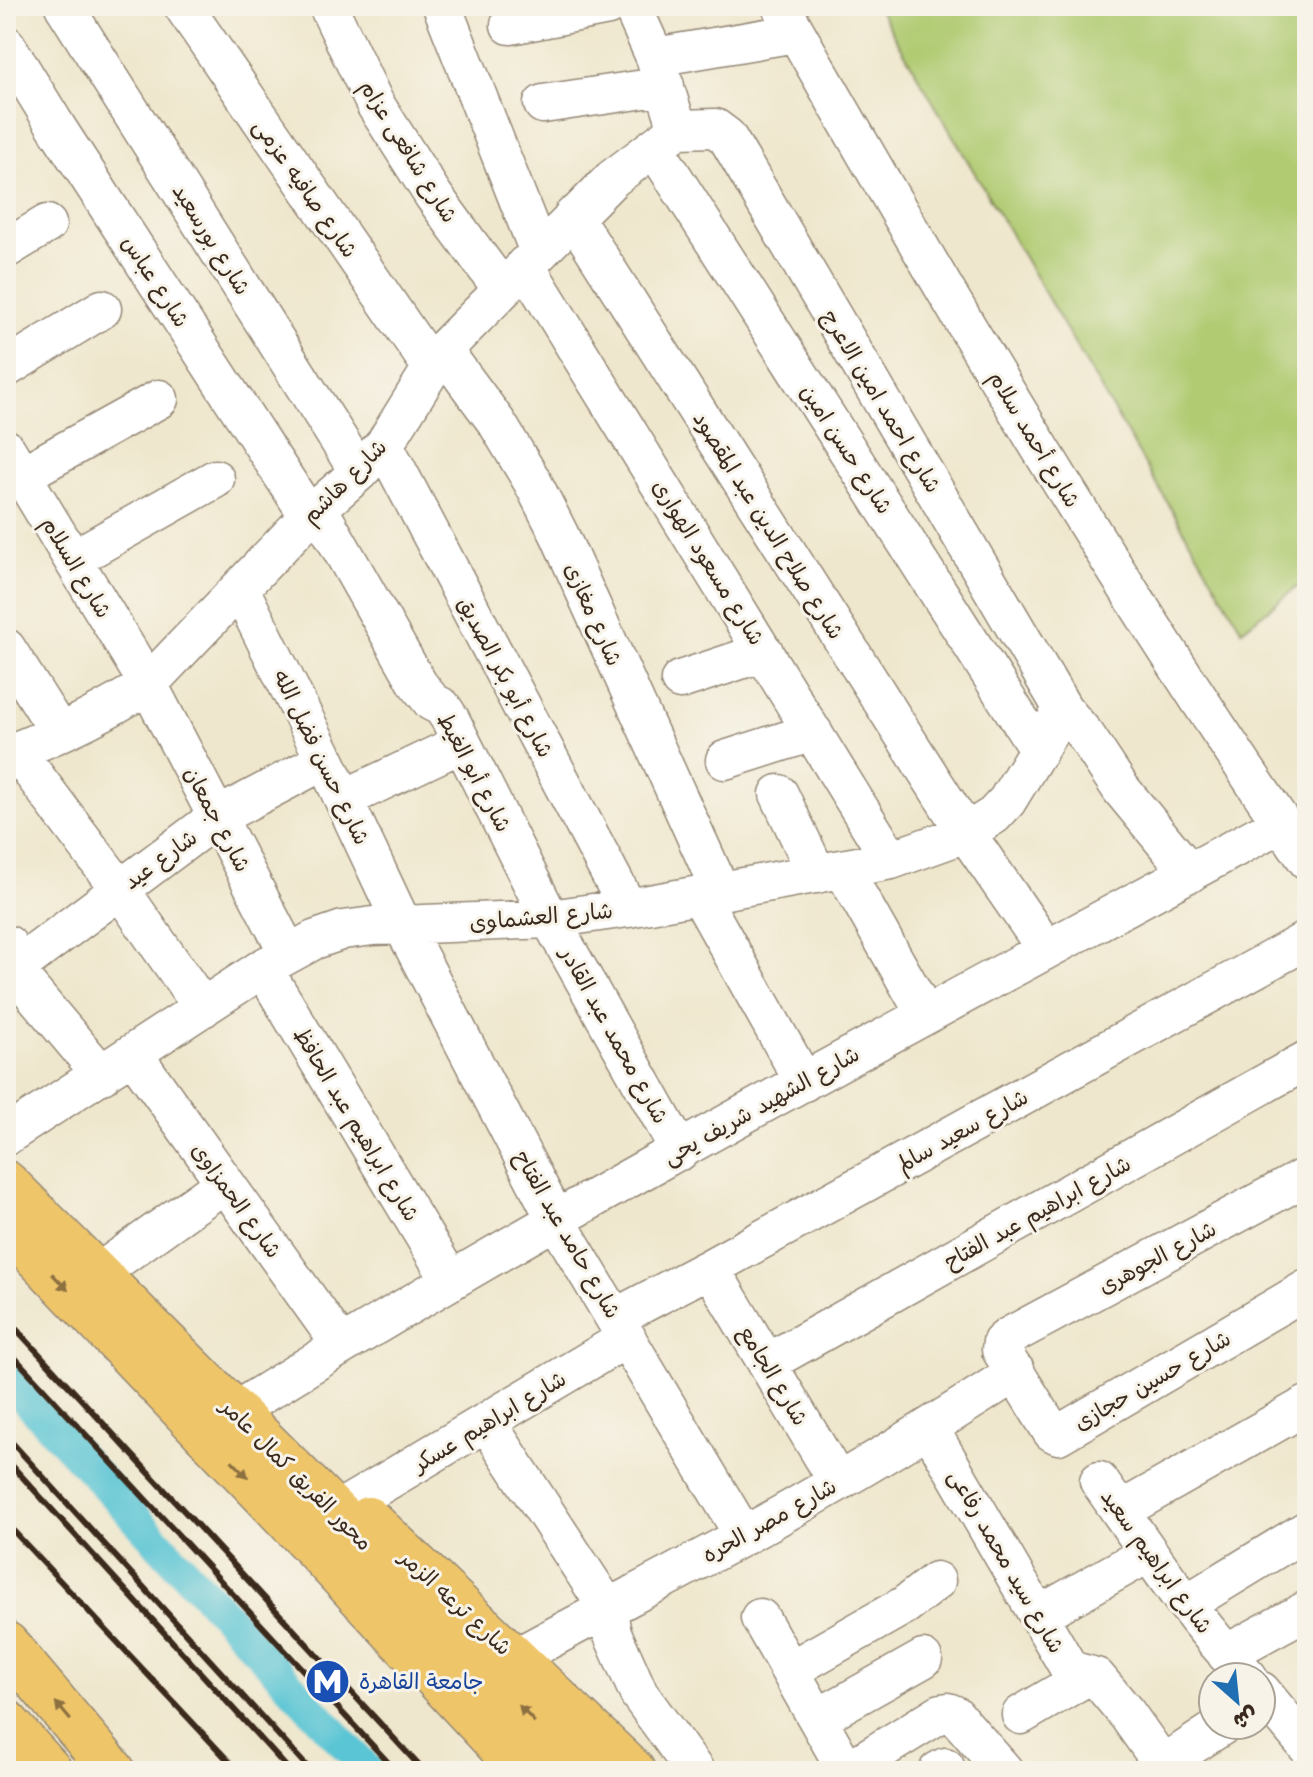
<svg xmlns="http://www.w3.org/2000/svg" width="1313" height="1777" font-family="'Playpen Sans','Playpen Sans Arabic',sans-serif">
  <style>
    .green { fill: #b0cb72; stroke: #767a48; stroke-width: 2 }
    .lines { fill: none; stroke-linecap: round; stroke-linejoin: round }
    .canal { stroke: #5ac5d4; stroke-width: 32 }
    .minor-casing { stroke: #958876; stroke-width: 41 }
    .major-casing { stroke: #958876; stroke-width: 47 }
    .highway-casing { stroke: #958876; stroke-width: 47 }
    .minor { stroke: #fff; stroke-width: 38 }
    .major { stroke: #eec569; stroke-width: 44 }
    .highway { stroke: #eec569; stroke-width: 44 }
    .rail { stroke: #3b2a1e; stroke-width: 6 }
    .oneway { fill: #8c7040 }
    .labels { text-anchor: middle; stroke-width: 6; stroke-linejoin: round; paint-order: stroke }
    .street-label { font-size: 22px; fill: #3b2a1e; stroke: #f7f3e8 }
    .transit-label { font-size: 22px; fill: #164399; stroke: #f7f3e8; text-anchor: start }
  </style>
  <rect width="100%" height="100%" fill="#f7f3e8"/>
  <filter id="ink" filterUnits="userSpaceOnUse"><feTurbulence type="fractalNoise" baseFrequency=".0125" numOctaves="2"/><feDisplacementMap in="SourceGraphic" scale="16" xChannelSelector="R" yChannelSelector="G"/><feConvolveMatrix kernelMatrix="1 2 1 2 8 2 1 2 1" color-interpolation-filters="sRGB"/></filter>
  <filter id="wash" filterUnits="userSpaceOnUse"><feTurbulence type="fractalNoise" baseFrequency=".006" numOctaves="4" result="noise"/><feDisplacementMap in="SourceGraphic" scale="32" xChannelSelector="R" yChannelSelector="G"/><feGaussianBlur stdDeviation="1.8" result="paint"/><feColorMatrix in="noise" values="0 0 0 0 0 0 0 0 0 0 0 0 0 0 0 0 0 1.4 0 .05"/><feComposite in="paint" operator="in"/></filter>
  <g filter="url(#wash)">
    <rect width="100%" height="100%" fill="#efe7cd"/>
    <!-- green -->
    <path class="green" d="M877,6H1307V579L1242,630Z"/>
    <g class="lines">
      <!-- canal -->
      <path class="canal" d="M6,1378L369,1771"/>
    </g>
  </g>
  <g filter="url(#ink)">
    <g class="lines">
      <defs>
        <path id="minor" d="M64,6L359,472
          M183,6L432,368
          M328,6L375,104L433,195L502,289
          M442,6L539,252
          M632,6L655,57L678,129
          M781,6C946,297 1117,585 1307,860
          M510,25L608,6
          M6,45L57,128L309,516
          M655,57L796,33
          M543,104L665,86
          M678,129L715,128L727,137L1063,709L1086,736L1121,789L1190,873
          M654,147L1039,750
          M573,216L966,833L1046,949
          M6,249L47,224
          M525,265L891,860
          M443,350L497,423L532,481L559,534L721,892
          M6,368L102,309
          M384,445L628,908
          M6,449L148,684L288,953
          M22,475L159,399
          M318,508L418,684L432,702L442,707L450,719L550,919L680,1151
          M73,559L215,479
          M240,589L325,760L403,926L556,1220L744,1536
          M6,648L59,732
          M680,680L764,652
          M16,751L119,888L203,1008
          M6,755C55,736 104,714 148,684L309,516L359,472L384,445L443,350L612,179L678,129
          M725,760L813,732
          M779,794L817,874
          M344,799L462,743
          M843,869L925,1014
          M700,896L804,1082
          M8,945L27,986L102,1075
          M263,968L451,1281
          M6,975L217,817L325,760
          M133,1054L341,1345
          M6,1136L263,968L314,940L343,930L373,926L550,919L628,908L891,860L966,833L994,815L1007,801L1063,709
          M1307,1176L1008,1337L1002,1342L1001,1350L1052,1432L1058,1435L1307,1289
          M108,1266L225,1183
          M710,1268L838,1482
          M615,1318L710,1268L1307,940
          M767,1363L1307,1060
          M250,1402C585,1193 935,1011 1281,823
          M487,1423L607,1607L612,1633L639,1694L695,1771
          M929,1428L1070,1670L1096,1677L1127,1714L1163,1765
          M1099,1481C1146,1548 1191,1618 1248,1677
          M350,1503L627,1338
          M1120,1511L1307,1405
          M1186,1604L1307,1530
          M1039,1615L1149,1553
          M760,1618L847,1771L941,1713L948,1712L955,1715L1004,1771
          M1226,1654L1307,1610
          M515,1658C591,1616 669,1577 745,1535C838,1484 928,1429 1016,1372
          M792,1669L905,1605L936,1581
          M1261,1691L1307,1746
          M1021,1715L1089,1675
          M818,1718L923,1659
          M938,1771L945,1767
          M1153,1771L1223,1725"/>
        <path id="major" d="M368,1519L633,1771
          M6,1644L113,1771
          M6,1722L50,1771"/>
        <path id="highway" d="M6,1183L339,1516L581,1771
          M6,1225L314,1547L523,1771"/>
      </defs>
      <!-- minor casing -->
      <use href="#minor" class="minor-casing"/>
      <!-- major casing -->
      <use href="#major" class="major-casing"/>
      <!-- highway casing -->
      <use href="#highway" class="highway-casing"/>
      <!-- minor -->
      <use href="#minor" class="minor"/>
      <!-- major -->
      <use href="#major" class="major"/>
      <!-- highway -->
      <use href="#highway" class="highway"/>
      <!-- rail -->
      <path class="rail" d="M6,1318L424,1771
        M6,1348L396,1771
        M6,1436L311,1771
        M6,1459L290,1771
        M6,1523L238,1771"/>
    </g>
    <!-- one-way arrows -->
    <defs><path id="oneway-solid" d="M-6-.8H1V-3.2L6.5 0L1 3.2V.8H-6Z" transform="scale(2)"/></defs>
    <g class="oneway">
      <use href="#oneway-solid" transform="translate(60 1282) rotate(46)"/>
      <use href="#oneway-solid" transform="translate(240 1469) rotate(46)"/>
      <use href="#oneway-solid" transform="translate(63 1711) rotate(-130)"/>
      <use href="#oneway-solid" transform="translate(527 1714) rotate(-133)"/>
    </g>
  </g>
  <!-- icons -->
  <defs>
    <symbol id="metro-disc" viewBox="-11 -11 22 22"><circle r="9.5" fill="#1a4fb4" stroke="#f7f3e8"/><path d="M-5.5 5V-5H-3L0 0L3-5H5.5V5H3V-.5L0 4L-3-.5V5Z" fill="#fff"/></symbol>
  </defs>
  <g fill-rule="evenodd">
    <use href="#metro-disc" x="302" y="1656" width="51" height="51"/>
  </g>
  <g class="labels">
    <!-- street labels -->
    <g class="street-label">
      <text transform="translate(409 151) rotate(58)" y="8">شارع شافعى عزام</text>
      <text transform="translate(306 188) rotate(55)" y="8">شارع صافيه عزمى</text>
      <text transform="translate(212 239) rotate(58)" y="8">شارع بورسعيد</text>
      <text transform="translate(156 281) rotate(57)" y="8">شارع عباس</text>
      <text transform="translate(882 401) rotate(59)" y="8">شارع احمد امين الاعرج</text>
      <text transform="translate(1035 439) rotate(59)" y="8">شارع أحمد سلام</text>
      <text transform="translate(847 449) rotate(57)" y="8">شارع حسن امين</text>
      <text transform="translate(344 481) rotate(-45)" y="8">شارع هاشم</text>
      <text transform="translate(769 525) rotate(58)" y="8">شارع صلاح الدين عبد المقصود</text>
      <text transform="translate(709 562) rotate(58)" y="8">شارع مسعود الهوارى</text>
      <text transform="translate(77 567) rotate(59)" y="8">شارع السلام</text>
      <text transform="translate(594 614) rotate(66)" y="8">شارع مغازى</text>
      <text transform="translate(506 677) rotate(62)" y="8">شارع أبو بكر الصديق</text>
      <text transform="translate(322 757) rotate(64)" y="8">شارع حسن فضل الله</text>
      <text transform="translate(475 772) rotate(62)" y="8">شارع أبو الغيط</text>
      <text transform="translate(218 819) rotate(62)" y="8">شارع جمعان</text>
      <text transform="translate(160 859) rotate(-36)" y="8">شارع عيد</text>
      <text transform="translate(541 916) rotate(-5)" y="8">شارع العشماوى</text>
      <text transform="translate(615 1035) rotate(61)" y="8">شارع محمد عبد القادر</text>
      <text transform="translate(761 1105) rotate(-29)" y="8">شارع الشهيد شريف يحى</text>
      <text transform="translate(357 1124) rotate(59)" y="8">شارع ابراهيم عبد الحافظ</text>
      <text transform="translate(962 1130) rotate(-29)" y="8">شارع سعيد سالم</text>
      <text transform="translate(237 1200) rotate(54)" y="8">شارع الحمزاوى</text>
      <text transform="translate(1037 1212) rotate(-29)" y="8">شارع ابراهيم عبد الفتاح</text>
      <text transform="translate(568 1234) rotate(60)" y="8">شارع حامد عبد الفتاح</text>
      <text transform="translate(1157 1257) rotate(-28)" y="8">شارع الجوهرى</text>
      <text transform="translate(774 1375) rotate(59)" y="8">شارع الجامع</text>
      <text transform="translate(1152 1380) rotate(-30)" y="8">شارع حسين حجازى</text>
      <text transform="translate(489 1421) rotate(-31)" y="8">شارع ابراهيم عسكر</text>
      <text transform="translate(297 1474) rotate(45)" y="8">محور الفريق كمال عامر</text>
      <text transform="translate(769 1520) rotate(-29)" y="8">شارع مصر الحره</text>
      <text transform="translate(1007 1561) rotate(60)" y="8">شارع سيد محمد رفاعى</text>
      <text transform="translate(1157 1561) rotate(54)" y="8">شارع ابراهيم سعيد</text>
      <text transform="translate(456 1602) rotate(43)" y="8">شارع ترعه الزمر</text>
    </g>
    <!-- transit labels -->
    <g class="transit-label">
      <text x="359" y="1689">جامعة القاهرة</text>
    </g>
  </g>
  <!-- margin -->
  <rect width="1313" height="1777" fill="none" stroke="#f7f3e8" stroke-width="32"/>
  <!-- north arrow -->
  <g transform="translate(1237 1701) rotate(153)"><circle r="38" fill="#f7f3e8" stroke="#aca397" stroke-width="2"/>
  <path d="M0-6L14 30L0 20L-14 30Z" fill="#1f6fb2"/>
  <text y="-12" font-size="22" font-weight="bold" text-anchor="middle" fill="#3b2a1e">ش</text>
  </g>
</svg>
